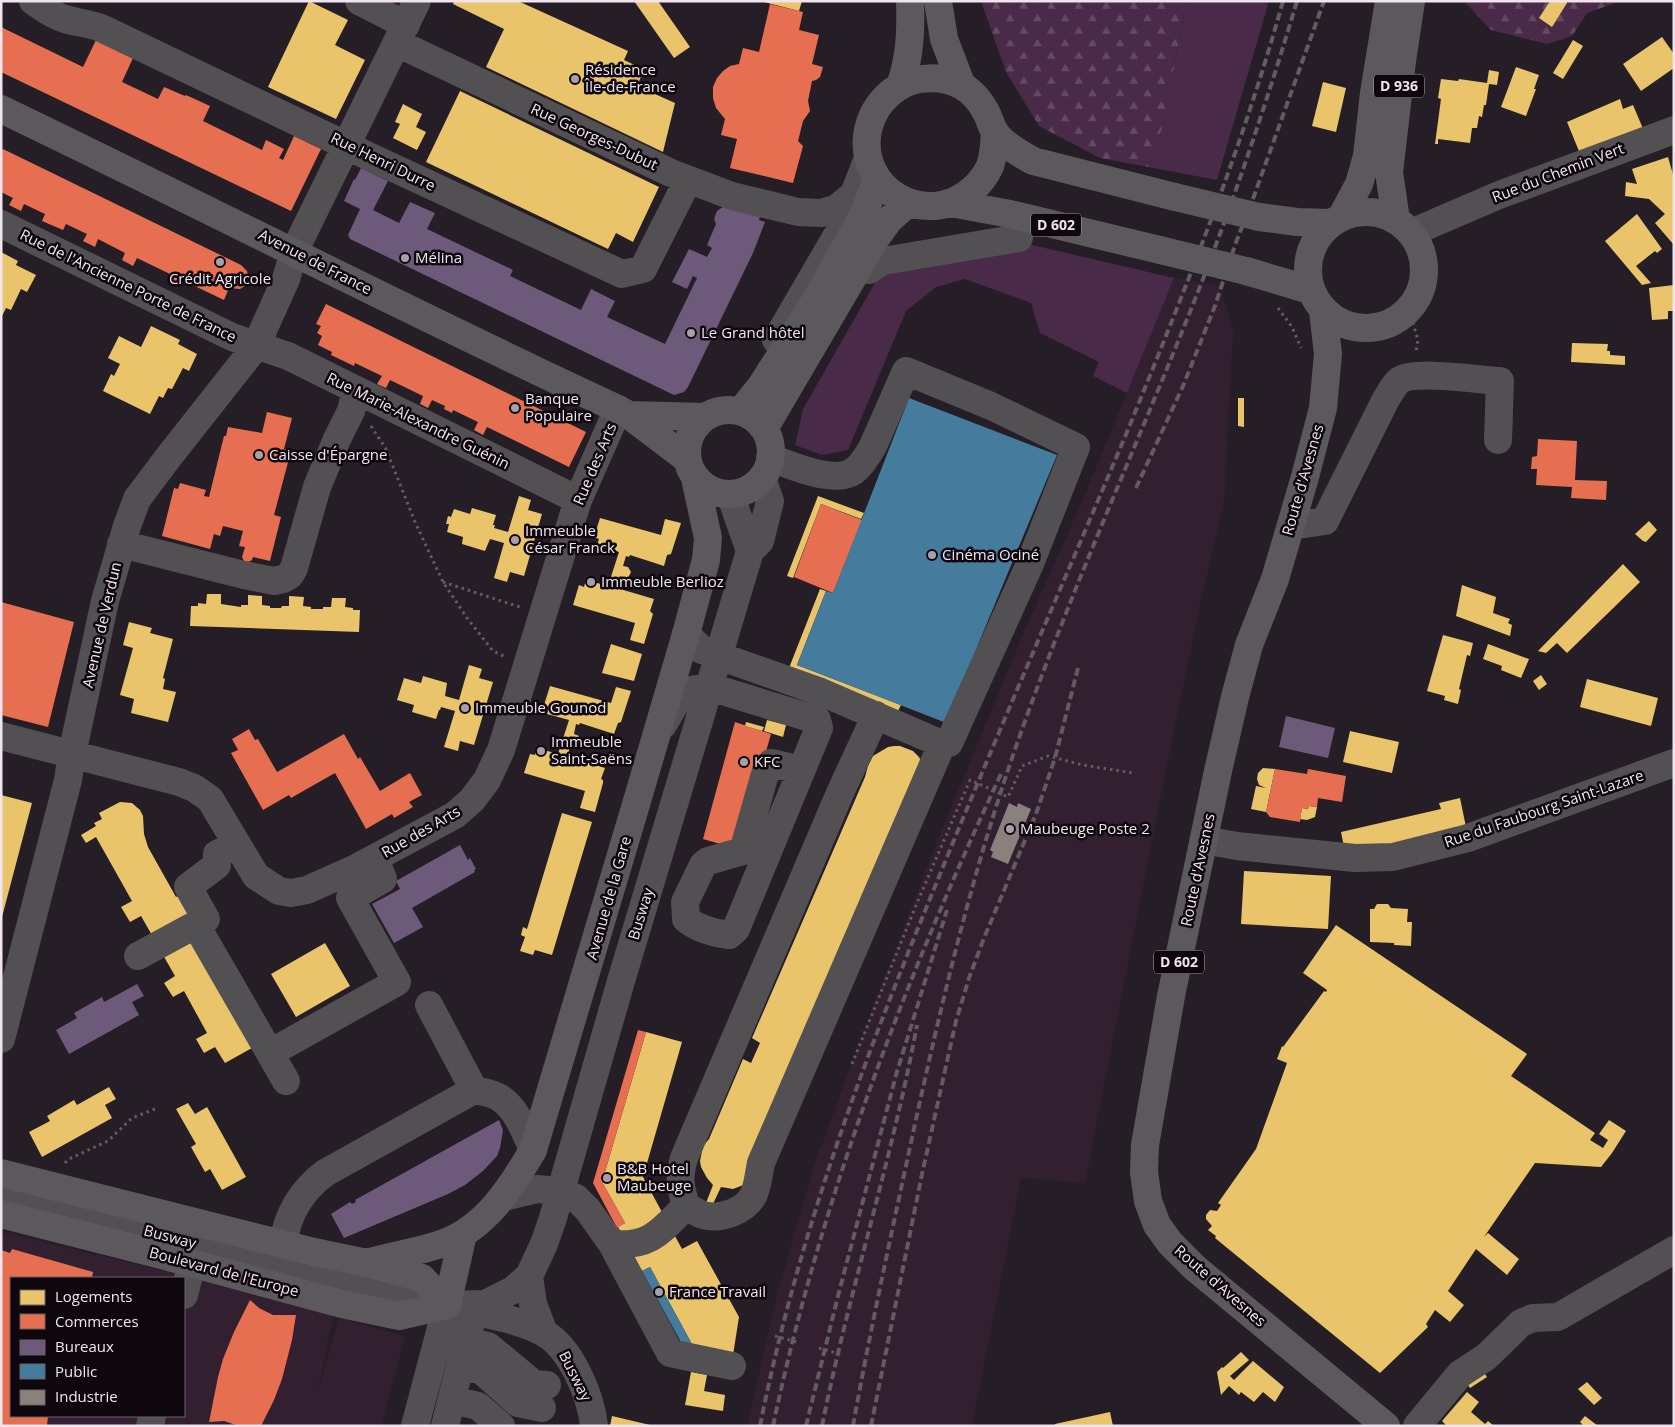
<svg xmlns="http://www.w3.org/2000/svg" width="1675" height="1427" font-family="'Open Sans',sans-serif">
  <style>
    .built { fill: #322031; fill-rule: evenodd }
    .green { fill: #492a49 }
    .forest { fill: url(#forest-firs) }
    .homes { fill: #e9c46a }
    .shops { fill: #e76f51 }
    .offices { fill: #6d597a }
    .public { fill: #457b9d }
    .industry { fill: #8a817c }
    .lines { fill: none; stroke-linecap: round; stroke-linejoin: round }
    .path { stroke: #625d62; stroke-width: 3; stroke-dasharray: 2.5 4; stroke-linecap: butt }
    .minor { stroke: #535053; stroke-width: 28 }
    .major { stroke: #5c595c; stroke-width: 28 }
    .rail { stroke: #625b61; stroke-width: 4; stroke-dasharray: 8 4; stroke-linecap: butt }
    .major-bridge { stroke: #5c595c; stroke-width: 28 }
    .poi-dot { fill: #a99fa9; stroke: #0e080e; stroke-width: 2 }
    .labels { text-anchor: middle; stroke-width: 5; stroke-linejoin: round; paint-order: stroke }
    .shield { fill: #0e080e; stroke: #aca3ac; stroke-width: 1 }
    .shield-label { font-size: 14px; font-weight: bold; fill: #f0e5ef }
    .poi-label { font-size: 15px; fill: #f0e5ef; stroke: #0e080e; text-anchor: start }
    .street-label { font-size: 15px; fill: #f0e5ef; stroke: #0e080e }
  </style>
  <defs>
    <pattern id="forest-firs" width="22" height="20" patternUnits="userSpaceOnUse" patternTransform="scale(1.25)"><rect width="22" height="20" fill="#492a49"/><path d="M5 1l3.5 6h-7zM16 11l3.5 6h-7z" fill="#644964"/></pattern>
  </defs>
  <rect width="100%" height="100%" fill="#261e26"/>
  <!-- built -->
  <path class="built" d="M1174,278L1220,286L1233,330L1224,501L1200,605L1165,774L1085,1183L1021,1178L972,1426H747L778,1291L814,1166L872,1009L941,832L1023,634L1084,497Z
    M1,1232L334,1311L318,1391L339,1318L405,1336L381,1426H1ZM11,1278H184V1416H11Z"/>
  <!-- green -->
  <path class="green" d="M1186,1H1269L1217,180L1148,167L1164,123Z
    M1028,244L1174,278L1127,393L1093,376L1099,362L1040,333L1031,303L965,279L936,287L906,311L848,450L822,455L795,445L803,409L880,274Z"/>
  <!-- forest -->
  <path class="forest" d="M981,1H1186L1164,123L1148,167L1100,158L1039,126L1006,72Z
    M1464,1H1621L1587,13L1572,36L1547,44L1491,30Z"/>
  <!-- homes -->
  <path class="homes" d="M309,1L348,20L335,45L365,60L336,119L268,87Z
    M454,1H518L628,51L624,60L641,68L643,72L637,86L675,103L663,152L486,67L504,29L453,4Z
    M634,1H658L690,47L674,58Z
    M760,1H802L799,11Z
    M1550,1H1566L1567,3L1552,27L1539,18Z
    M1662,37L1674,54V68L1641,91L1623,64Z
    M1573,40L1583,46L1563,79L1553,73Z
    M1516,67L1539,75L1534,89H1536L1526,116L1501,107Z
    M1489,70L1499,72L1497,85L1489,84L1486,105H1484L1482,117L1479,116L1477,128H1472L1470,143L1438,139V144H1435L1441,99L1438,98L1441,79L1458,81L1459,79L1487,83Z
    M1323,82L1346,88L1336,132L1312,126Z
    M460,91L659,187L633,242L616,233L608,249L426,162Z
    M1620,99L1623,109L1633,105L1644,131L1581,156L1567,122Z
    M403,104L422,114L416,127L426,132L417,150L393,138L400,124L395,122Z
    M1668,157L1674,178V245L1655,223L1665,214L1649,199L1625,196L1626,182L1637,184L1632,169Z
    M1637,214L1662,249L1657,253L1655,251L1636,266L1651,283L1642,285L1605,241Z
    M1,252L18,261L16,265L36,275L27,292L21,289L11,310L6,308L1,318Z
    M1674,285V311H1668V319L1652,320L1649,288Z
    M151,326L180,340L178,344L197,354L189,371L183,368L172,389L168,388L163,398L159,396L150,414L103,391L111,374L114,376L120,364L108,358L119,336L141,347Z
    M1572,343L1608,344L1607,351H1610V355L1625,356V365L1571,362Z
    M1238,398H1244V427L1238,426Z
    M519,496L531,500L528,510L542,514L524,576L510,572L507,582L494,578L504,543L490,539L485,551L462,544L463,537L447,532L449,524H446L448,516L451,517L454,509L470,514L472,508L496,515L493,525H495L494,528L508,532Z
    M818,496L864,513L861,519L821,504L793,578L787,576Z
    M600,518L661,535L665,519L681,523L671,554L667,555L664,566L630,555L629,557L626,556L623,566L628,567L631,572L628,578H620L617,587L620,589L654,599L650,611L653,614L644,644L630,640L635,623L573,605L579,585L584,587L586,580L608,586L619,552L597,545L599,539L594,537Z
    M1649,521L1657,530L1646,542L1643,541L1635,534Z
    M1623,564L1640,582L1567,653L1557,643L1546,653L1538,651Z
    M1462,585L1496,597L1493,613L1510,619L1508,623L1512,625L1510,636L1456,616Z
    M820,589L826,591L797,665L901,705L898,711L789,668Z
    M207,594H221V604L241,607V605H248V595L262,596V605L270,606V608H281L282,606H289V596L304,597L303,606L311,607V609H323V607H331L332,598H346L345,607L353,608V610H360L359,632L190,626L191,606H198V603L206,604Z
    M129,622L152,628L150,633L173,639L163,678L165,679L163,689L176,692L168,722L131,713L134,699L120,695L133,648L123,645Z
    M1443,635L1473,643L1470,656L1467,655L1459,689L1461,690L1458,704L1444,700L1445,696L1427,691Z
    M611,644L642,654L634,681L602,673Z
    M1488,644L1529,659L1521,678L1501,670L1502,666L1483,659Z
    M469,665L482,669L479,678L493,682L474,745L460,741L458,751L444,747L455,711L441,707L440,710H439L436,719L412,712L414,705L397,700L404,678L421,683L423,676L447,683L445,696L459,700Z
    M1541,675L1547,684L1539,690L1533,681Z
    M1587,679L1658,698L1651,726L1580,707Z
    M550,686L611,703L616,687L631,691L621,722L618,723L614,734L580,723L579,725L576,724L574,734L579,736L581,742L576,747L570,746L568,755L570,756V757L605,768L601,779L603,780V783L595,812L580,808L585,791L524,773L530,754L535,755L537,748L558,754L569,720L547,714L549,707L544,705Z
    M767,720L786,725L783,737L764,731Z
    M746,722L764,727L762,731L745,726Z
    M1350,731L1399,742L1392,773L1343,762Z
    M894,746H900L913,751L919,757L922,764L746,1184L733,1189L721,1187L712,1206L706,1203L713,1185L707,1178L701,1167L700,1161L703,1146L709,1139L743,1059L751,1063L760,1043L752,1038L865,777L868,766L873,756L888,747Z
    M1263,768L1275,769L1266,812L1251,809L1256,786L1266,788L1259,785L1257,779L1258,773Z
    M1,795L32,803L2,917H1Z
    M1460,798L1466,827L1390,845L1344,847L1341,832L1441,809L1439,803Z
    M120,802L132,803L140,810L143,816L144,834L148,847L176,897L185,892L198,917L153,937L141,916L130,922L121,907L132,901L96,837L86,843L81,835L96,826L94,823L102,819L99,813Z
    M1309,806L1317,807L1315,817L1307,820L1300,819L1302,808L1308,809Z
    M562,813L592,822L552,955L535,950L533,955L520,951L525,937L521,935L523,927L527,929Z
    M1244,871L1331,876L1328,929L1241,924Z
    M1377,904H1388L1391,908L1408,909L1407,922H1412L1411,946L1394,945V943L1370,942V909H1374Z
    M1336,925L1527,1054L1511,1076L1595,1133L1590,1140L1603,1148L1608,1140L1599,1134L1609,1120L1626,1131L1612,1153L1601,1167L1535,1163L1484,1237L1488,1233L1519,1259L1507,1275L1476,1249L1448,1291L1464,1305L1450,1322L1435,1310L1426,1324L1428,1327L1380,1373L1215,1238L1216,1236L1208,1230L1212,1226L1206,1219V1215L1210,1210L1217,1211L1221,1205L1218,1203L1256,1149L1287,1063L1277,1059L1282,1046L1283,1047L1324,991L1326,992L1327,990L1303,973Z
    M199,937L259,1044L225,1063L215,1047L204,1053L196,1039L207,1033L184,991L173,997L164,983L175,976L163,955Z
    M325,943L350,986L296,1017L271,974Z
    M646,1032L682,1042L643,1177L682,1249L697,1241L739,1317L733,1355L693,1346L650,1267L642,1271L618,1227L625,1223L602,1182Z
    M109,1087L116,1099L105,1105L112,1118L42,1157L29,1132L50,1121L47,1116L74,1100L77,1105Z
    M188,1103L195,1114L207,1107L246,1177L222,1190L210,1169L205,1172L191,1147L196,1144L176,1109Z
    M1241,1352L1249,1360L1230,1376L1234,1380L1253,1361L1284,1387L1275,1402L1263,1392L1254,1402L1241,1392L1239,1395L1229,1386L1221,1395L1217,1372L1222,1367L1223,1368Z
    M1482,1370L1487,1377L1470,1388L1465,1381Z
    M691,1372L707,1375L704,1391L725,1395L723,1411L685,1405Z
    M1587,1382L1602,1398L1594,1405L1578,1389Z
    M1467,1392L1479,1402L1471,1412L1485,1424L1488,1421L1494,1426H1447L1442,1421Z
    M1110,1412L1113,1426H1055V1424Z
    M612,1416L650,1425V1426H610Z
    M1585,1416L1598,1426H1584L1580,1422Z"/>
  <!-- shops -->
  <path class="shops" d="M770,4L803,12L799,30L819,35L812,64L823,67L820,77L816,80L812,81L808,101L810,111L803,121L798,141L803,146L793,183L730,168L737,139L721,135L725,119L716,108L713,98V87L717,78L723,71L730,66L739,64L743,48L759,52Z
    M1,27L83,67L96,40L133,58L122,82L158,99L164,87L185,96L186,95L210,106L203,121L262,150L266,140L284,149L279,158L283,160L294,136L321,149L291,211L1,72Z
    M3,149L241,265L247,271L248,275L246,285L240,289L229,288L224,300L180,279L176,286L170,283L172,275L137,258L133,266L122,260L125,253L98,239L95,247L83,241L87,234L66,224L63,230L42,221L45,214L24,204L21,211L9,205L13,198L1,192V153Z
    M326,304L586,432L569,467L487,427L483,435L474,430L478,422L453,410L452,413L444,409L445,406L432,400L428,408L420,404L423,396L390,380L386,388L377,384L382,376L355,363L354,366L331,355L332,352L318,345L322,336L317,333L321,326L316,324Z
    M267,412L292,418L284,449L291,451L274,515L281,517L270,561L253,557L252,560L248,562L244,561L242,557L245,547L239,546L243,531L223,526L220,536L214,534L210,549L162,536L174,488L178,489L180,483L206,490L204,496L209,497L224,436H226L228,427L262,433Z
    M1538,439L1577,441L1575,480L1607,481L1606,500L1571,498L1572,487L1536,485L1537,469H1531L1532,457L1537,456Z
    M821,504L862,520L833,593L794,577Z
    M1,602L74,622L48,727L1,715Z
    M735,722L771,734L738,849L703,839Z
    M249,729L255,740L258,739L277,772L344,734L358,759L360,757L380,791L410,773L422,795L409,802L413,807L394,818L392,814L366,829L335,773L291,798L289,795L263,810L231,753L238,750L232,739Z
    M1275,769L1307,774L1308,769L1346,776L1342,802L1318,798L1317,807L1309,806L1308,809L1302,808L1300,822L1270,817L1266,812Z
    M638,1030L646,1032L602,1182L625,1223L617,1228L593,1183Z
    M12,1249L93,1272L92,1278H11V1416H48L47,1426H1V1250L10,1253Z
    M250,1300L259,1308L273,1315H296L292,1340L282,1379L274,1400L261,1426H239L224,1421L209,1422L218,1377L223,1359L234,1332Z"/>
  <!-- offices -->
  <path class="offices" d="M361,168L388,181L373,210L399,223L410,202L435,213L427,229L513,270L510,276L581,310L591,289L615,301L607,317L665,344L697,278L693,276L687,289L672,282L689,249L707,257L712,248L707,245L716,224L714,219L717,211L723,207L760,216L759,220L765,222L753,253L688,387L684,392L674,395L350,239L348,235L360,209L344,201L354,179L355,180Z
    M1286,716L1335,728L1328,758L1279,747Z
    M460,845L468,860L470,858L476,869L474,870L475,872L412,908L423,927L394,943L372,904L400,889L396,881Z
    M137,984L144,996L132,1002L139,1015L69,1054L56,1030L77,1018L74,1013L102,997L104,1002Z
    M499,1120L503,1130L500,1148L497,1156L483,1171L465,1185L448,1194L344,1238L331,1214L350,1202L352,1204L356,1202L355,1200Z"/>
  <!-- public -->
  <path class="public" d="M909,398L1057,455L977,647L979,648L949,724L797,665L826,591L833,593Z
    M650,1267L693,1346L682,1344L642,1271Z"/>
  <!-- industry -->
  <path class="industry" d="M1009,803L1017,807L1018,803L1031,809L1008,864L991,857L993,852L990,850Z"/>
  <g class="lines">
    <!-- path -->
    <path class="path" d="M1278,308L1292,327L1301,348
      M1409,310L1418,340L1416,351
      M371,426L386,449L415,522L443,582L467,618L493,651L506,657
      M443,582L520,607
      M852,1064L917,903L970,780L1008,797L1022,766L1048,756L1083,765L1133,773
      M65,1163L69,1159L108,1141L132,1118L155,1109
      M775,1336L797,1342
      M819,1348L843,1355"/>
    <!-- minor -->
    <path class="minor" d="M33,1C43,8 54,16 65,19C78,23 89,23 101,28L366,155L622,274L643,269L688,180
      M359,1L406,25
      M397,43L671,173L732,196L798,212L822,213L837,208L854,194L868,158
      M1,224L232,337L288,356L578,500
      M1413,232L1499,195L1674,130
      M869,270L883,261L1019,238
      M776,340L836,237L849,219
      M730,494L750,551
      M1291,526L1325,521L1386,399C1390,393 1394,384 1400,380C1416,370 1478,380 1500,381L1498,440
      M121,544L244,575L274,581L283,579L290,575L294,568L317,487L337,439L351,411L356,391
      M686,634L702,650L821,692L942,744L949,743L1029,566L1076,447L991,406L906,371L873,446C868,455 862,465 854,471C833,485 792,465 770,458
      M876,715L840,793L684,1158C678,1180 680,1185 686,1206C691,1209 697,1213 703,1215C721,1220 746,1211 754,1194C758,1185 759,1172 761,1163L942,744
      M663,725L680,696L689,690L710,687L817,720L819,728L736,929L729,935C713,933 698,929 686,919L685,902L703,865L708,861L743,851L767,767L771,763L801,770
      M1,736L179,782L194,788L210,799L256,876L279,891L291,893L307,890L354,869L455,815L472,800L487,780L501,750L578,500L618,409
      M1204,840L1237,846L1355,858L1393,857L1468,838L1674,763
      M196,925L286,1081
      M138,956L206,919L188,887L217,865V854L237,844
      M429,1005L474,1090
      M1,1039L68,780L72,754L105,601L127,526L137,499L167,459L256,346L286,279L294,252L417,1
      M270,1053L397,982L350,898L383,879L375,858
      M1,1194L308,1273L508,1319C520,1323 533,1326 544,1333C571,1348 591,1396 594,1426
      M503,1197L537,1189L561,1191L576,1198L588,1210L612,1244L670,1353L732,1366
      M283,1244C287,1215 302,1190 325,1173L474,1090C482,1092 493,1093 500,1098C517,1109 525,1132 533,1150
      M612,1244C651,1247 661,1231 686,1206
      M529,1276L533,1304L544,1333
      M184,1295L192,1263
      M447,1305L485,1304L513,1290L529,1276L544,1244L553,1218L621,981L750,551L760,541L770,501L762,478
      M467,1341L488,1346L534,1384L547,1385
      M460,1367L481,1370L518,1403L542,1408
      M452,1400L478,1406L501,1426
      M150,1426L152,1416
      M415,1426L447,1305
      M445,1426L471,1322L447,1305
      M1417,1426L1460,1374L1486,1357L1521,1323L1533,1318L1558,1317L1674,1250"/>
    <!-- major -->
    <path class="major" d="M938,1L944,39L962,86
      M900,86C910,58 911,31 910,1
      M1,109C207,208 411,313 618,409L629,415L687,459
      M995,133C994,143 994,156 990,166C986,175 979,184 972,190C926,230 856,190 868,130C872,112 882,98 897,88C914,76 944,75 962,86C973,92 982,104 987,114C990,120 991,126 995,132C1002,144 1021,154 1033,161L1175,197
      M951,203L1010,214L1160,250
      M1308 270a58 58 0 1 1 116 0a58 58 0 1 1-116 0Z
      M1342,216L1359,184L1367,156L1374,93L1389,1
      M1259,217L1297,222L1331,223
      M1396,220L1389,172L1402,61L1411,1
      M1246,271L1310,290
      M1323,311L1328,354L1323,408L1305,477L1275,579L1249,645L1235,697L1218,771L1171,996L1145,1145L1144,1172L1148,1201L1157,1225L1170,1243L1195,1268L1386,1426
      M687 452a42 42 0 1 1 84 0a42 42 0 1 1-84 0Z
      M741,411L761,386L814,303L863,216L877,179
      M629,415L705,417
      M764,429L876,238L889,220L908,203
      M1,1173L314,1252L367,1263L422,1278L447,1305
      M1,1214L165,1256L342,1304L399,1316L447,1305
      M367,1263C391,1256 417,1252 441,1244C485,1229 511,1188 533,1150L637,801L686,634L706,560L708,538L695,478
      M447,1305L463,1234"/>
    <!-- rail -->
    <path class="rail" d="M1136,488L1183,386L1215,306L1235,245L1254,196L1324,1
      M760,1426C797,1240 862,1064 934,889C996,736 1063,584 1127,432C1185,290 1242,149 1283,1
      M773,1426C821,1199 904,981 1002,772
      M806,1426L838,1296L896,1075L947,910
      M822,1426C849,1291 892,1160 917,1025
      M853,1426C869,1337 888,1249 907,1161C936,1026 967,891 1011,761C1067,597 1140,440 1203,279C1238,188 1269,95 1297,1
      M871,1426L922,1174L956,1021L969,978L984,938L1036,814L1055,758L1078,668"/>
    <!-- major-bridge -->
    <path class="major-bridge" d="M1175,197L1259,217
      M1160,250L1246,271"/>
  </g>
  <!-- markers -->
  <g class="poi-dot">
    <circle cx="575" cy="79" r="5"/>
    <circle cx="405" cy="258" r="5"/>
    <circle cx="220" cy="262" r="5"/>
    <circle cx="691" cy="333" r="5"/>
    <circle cx="515" cy="408" r="5"/>
    <circle cx="259" cy="455" r="5"/>
    <circle cx="515" cy="540" r="5"/>
    <circle cx="932" cy="555" r="5"/>
    <circle cx="591" cy="582" r="5"/>
    <circle cx="465" cy="708" r="5"/>
    <circle cx="541" cy="751" r="5"/>
    <circle cx="744" cy="762" r="5"/>
    <circle cx="1010" cy="829" r="5"/>
    <circle cx="607" cy="1178" r="5"/>
    <circle cx="659" cy="1292" r="5"/>
  </g>
  <g class="labels">
    <!-- shield labels -->
    <g class="shield">
      <rect x="1374" y="74.5" width="50" height="23" rx="4"/>
      <rect x="1031" y="213.5" width="50" height="23" rx="4"/>
      <rect x="1154" y="950.5" width="50" height="23" rx="4"/>
    </g>
    <g class="shield-label">
      <text x="1399" y="91">D 936</text>
      <text x="1056" y="230">D 602</text>
      <text x="1179" y="967">D 602</text>
    </g>
    <!-- poi labels -->
    <g class="poi-label">
      <text x="585" y="75">Résidence<tspan x="585" dy="17">Île-de-France</tspan></text>
      <text x="415" y="263">Mélina</text>
      <text x="220" y="284" text-anchor="middle">Crédit Agricole</text>
      <text x="701" y="338">Le Grand hôtel</text>
      <text x="525" y="404">Banque<tspan x="525" dy="17">Populaire</tspan></text>
      <text x="269" y="460">Caisse d'Épargne</text>
      <text x="525" y="536">Immeuble<tspan x="525" dy="17">César Franck</tspan></text>
      <text x="942" y="560">Cinéma Ociné</text>
      <text x="601" y="587">Immeuble Berlioz</text>
      <text x="475" y="713">Immeuble Gounod</text>
      <text x="551" y="747">Immeuble<tspan x="551" dy="17">Saint-Saëns</tspan></text>
      <text x="754" y="767">KFC</text>
      <text x="1020" y="834">Maubeuge Poste 2</text>
      <text x="617" y="1174">B&amp;B Hotel<tspan x="617" dy="17">Maubeuge</tspan></text>
      <text x="669" y="1297">France Travail</text>
    </g>
    <!-- street labels -->
    <g class="street-label">
      <text transform="translate(594 137) rotate(25)" y="5">Rue Georges-Dubut</text>
      <text transform="translate(383 162) rotate(26)" y="5">Rue Henri Durre</text>
      <text transform="translate(1558 173) rotate(-21)" y="5">Rue du Chemin Vert</text>
      <text transform="translate(315 262) rotate(27)" y="5">Avenue de France</text>
      <text transform="translate(128 286) rotate(26)" y="5">Rue de l'Ancienne Porte de France</text>
      <text transform="translate(418 421) rotate(26)" y="5">Rue Marie-Alexandre Guénin</text>
      <text transform="translate(595 464) rotate(-67)" y="5">Rue des Arts</text>
      <text transform="translate(1303 480) rotate(-74)" y="5">Route d'Avesnes</text>
      <text transform="translate(102 625) rotate(-77)" y="5">Avenue de Verdun</text>
      <text transform="translate(1544 809) rotate(-19)" y="5">Rue du Faubourg Saint-Lazare</text>
      <text transform="translate(421 832) rotate(-30)" y="5">Rue des Arts</text>
      <text transform="translate(1198 870) rotate(-78)" y="5">Route d'Avesnes</text>
      <text transform="translate(609 898) rotate(-74)" y="5">Avenue de la Gare</text>
      <text transform="translate(641 914) rotate(-73)" y="5">Busway</text>
      <text transform="translate(170 1237) rotate(15)" y="5">Busway</text>
      <text transform="translate(224 1272) rotate(15)" y="5">Boulevard de l'Europe</text>
      <text transform="translate(1220 1286) rotate(41)" y="5">Route d'Avesnes</text>
      <text transform="translate(575 1376) rotate(63)" y="5">Busway</text>
    </g>
  </g>
  <!-- border -->
  <rect width="1675" height="1427" fill="none" stroke="#f0e5ef" stroke-width="5"/>
  <!-- legend -->
  <rect x="10" y="1277" width="175" height="140" fill="#0e080e" stroke="#686068"/>
  <rect x="20" y="1290" width="25" height="15" fill="#e9c46a" stroke="#686068"/>
  <text x="55" y="1302" font-size="15" fill="#f0e5ef">Logements</text>
  <rect x="20" y="1314" width="25" height="15" fill="#e76f51" stroke="#686068"/>
  <text x="55" y="1327" font-size="15" fill="#f0e5ef">Commerces</text>
  <rect x="20" y="1340" width="25" height="15" fill="#6d597a" stroke="#686068"/>
  <text x="55" y="1352" font-size="15" fill="#f0e5ef">Bureaux</text>
  <rect x="20" y="1364" width="25" height="15" fill="#457b9d" stroke="#686068"/>
  <text x="55" y="1377" font-size="15" fill="#f0e5ef">Public</text>
  <rect x="20" y="1390" width="25" height="15" fill="#8a817c" stroke="#686068"/>
  <text x="55" y="1402" font-size="15" fill="#f0e5ef">Industrie</text>
</svg>
